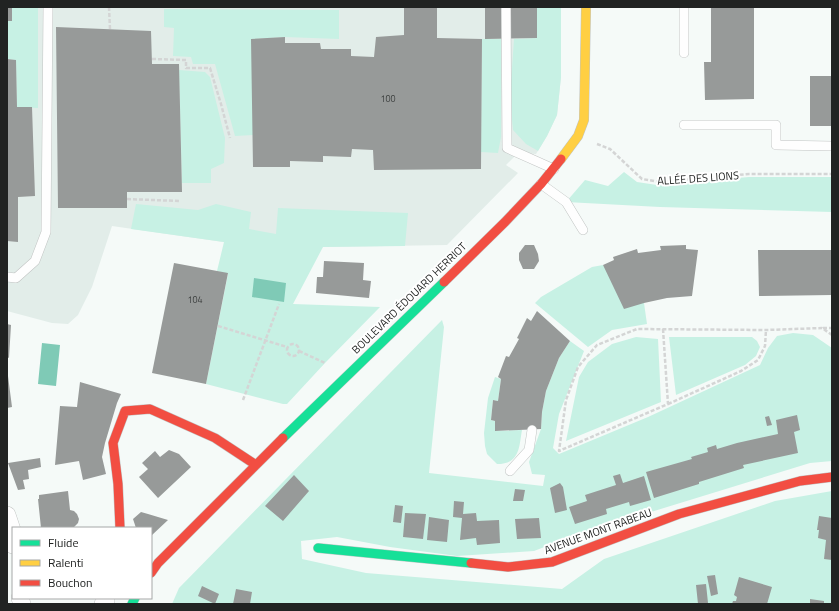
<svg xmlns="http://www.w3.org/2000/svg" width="839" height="611" font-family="'Titillium Web',sans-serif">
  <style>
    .built { fill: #e2ede9 }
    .green { fill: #c7f1e4 }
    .water { fill: #7fcab6 }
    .building { fill: #979a99 }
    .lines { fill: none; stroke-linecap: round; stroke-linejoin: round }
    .lane-casing { stroke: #c1c4c3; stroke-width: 10 }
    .street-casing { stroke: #c1c4c3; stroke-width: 18 }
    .fast-casing { stroke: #c1c4c3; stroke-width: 10 }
    .slow-casing { stroke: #c1c4c3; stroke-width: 10 }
    .jam-casing { stroke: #c1c4c3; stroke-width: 10 }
    .path { stroke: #d4d5d5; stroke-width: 2.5; stroke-dasharray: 4 2; stroke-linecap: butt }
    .lane { stroke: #fefefe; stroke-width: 9 }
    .street { stroke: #fefefe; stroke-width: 17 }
    .fast { stroke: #16e098; stroke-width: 9 }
    .slow { stroke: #ffcf43; stroke-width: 9 }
    .jam { stroke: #f24e42; stroke-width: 9 }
    .labels { text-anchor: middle; stroke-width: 4; stroke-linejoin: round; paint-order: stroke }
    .number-label { font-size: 9px; fill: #3e4140 }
    .street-label { font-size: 11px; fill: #212322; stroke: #fff }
  </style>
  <rect width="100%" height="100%" fill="#f5faf8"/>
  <!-- built -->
  <path class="built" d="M7,7H561V77L557,115L547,136L536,154L518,153L506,165L518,173L447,245L264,248L112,226L92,287L78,315L68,324L52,323L7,311Z"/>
  <!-- green -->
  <path class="green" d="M12,7H38V108L17,107L16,60L7,59V21H12Z
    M537,7H561V77L557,115L547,136L538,151L526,144L513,130L510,99L514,39L537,38Z
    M164,9L339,10V39L285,37L252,39L253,135L235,136L215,64H193L191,57L173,56L174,28L164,27Z
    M482,39H501V137L498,153L481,152Z
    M179,70L205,72L210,77L225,138L224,163L211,169V183H182Z
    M624,172L637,182L657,185L749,177H832V212L660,207L566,202L585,180L608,186Z
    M136,204L198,210L216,204L251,212L249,229L276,234L278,208L408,213L405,246L323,247L293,304L380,307L325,363L287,404H283L206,384L228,274L217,271L224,242L131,229Z
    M603,265L644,303L647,324L612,330L588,347L535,303L541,297L592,267Z
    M442,320L444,327L429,473L543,486L545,475L532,474L529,462L541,429L542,412L546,391L559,358L570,341L584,351L559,414L553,448L559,454L648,417L760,365L768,348L777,336L793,333L813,335L832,348V461L810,463L573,536L534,551L457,556L390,547L337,537L301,541L302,559L366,573L562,589L604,559L775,501L832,491V604H172L179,588Z
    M636,337L658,339L661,402L566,441L579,377L588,362L612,344Z
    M669,337H752L757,341L760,347L756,356L745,365L676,395Z
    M495,377L501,379L498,401L493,400L491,420L495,421V431L522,430C519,447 520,464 497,464L487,454L485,446L484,433L488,398Z"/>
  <!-- water -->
  <path class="water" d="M254,278L286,283L284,302L252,297Z
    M42,343L60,345L56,386L38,384Z"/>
  <!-- building -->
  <path class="building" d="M7,7H12V21H7Z
    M404,7H437V38L482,39L481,169L374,170L373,150L352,149L351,157L323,156V162L290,161V167H253L251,39L285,37V43H320L321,49H351V56L374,57L376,37L404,35Z
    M485,7H537V38L485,39Z
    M711,7H754V99L705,100L704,62H711Z
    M56,27L151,31L152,64H179L182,192H127V208H58Z
    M7,59L16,60L17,107H32L35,196L18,197V242L7,241Z
    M810,76H832V126H810Z
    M525,245H534L538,254L539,261L534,269H523L519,260V253Z
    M686,245V249L698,250L692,296L667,298L644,303L624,309L603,265L614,260L613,257L637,249L638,253L661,250L660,246Z
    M758,250H832V295L759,296Z
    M324,261L364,263L363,280L371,281L369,298L316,293L317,277H323Z
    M174,263L228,273L206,384L152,373Z
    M537,311L570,341L559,358L546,391L542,412L541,429L495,431V421L491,420L493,400L498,401L501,379L498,377L506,356L509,357L519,339L517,338L527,318L531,321Z
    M7,324L11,325L9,358L7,357Z
    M7,376H8L12,407L7,408Z
    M80,382L121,394L117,403L105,443L102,457L106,474L83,480L79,461L55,465L60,406L77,407Z
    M797,415L800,430L794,432L798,453L743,465L744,468L699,482V484L654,498L646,472L692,459L691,457L708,452L707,448L716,445L717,449L737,443L778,434L776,420Z
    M769,416L772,425L767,426L765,417Z
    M169,450L179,454L191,467L158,498L139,477L148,469L142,463L155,451L160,457Z
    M40,458L41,467L28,470L29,479L23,480L25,489L18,490L8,463Z
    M620,474L623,483L644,476L651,500L630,506L629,502L606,509L607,514L575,524L569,507L587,501L585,495L616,485L613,476Z
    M294,475L309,491L283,521L265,506Z
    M560,483L563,487L567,510L555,513L550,488Z
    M515,489L525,490L523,501H513Z
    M68,491L70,510L74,511L77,514L79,519L78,523L73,528H41L38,499H39V495Z
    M454,501L464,502L463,514L476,513L477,521L499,520L500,543L477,545L476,538L460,540L462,518L453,517Z
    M395,505L403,506L401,523L393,522Z
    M141,512L148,514L168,520L151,536V528H136L133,519Z
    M405,513L426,514L423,539L403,537Z
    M819,516L832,518V560L824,559L826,540L818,538L819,530H817Z
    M429,517L449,520L447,542L427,540Z
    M539,518L541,538L517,539L515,519Z
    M715,575L718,594L711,596L707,576Z
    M739,577L772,587L767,604H732L733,601H736L737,597L734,595Z
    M706,584L708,603L698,604L696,585Z
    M202,586L219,594L215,604L198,596Z
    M236,589L252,592L250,604H233Z
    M810,599L824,601V604H810Z"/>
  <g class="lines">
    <defs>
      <path id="lane" d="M506,7L507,148L554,169
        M684,53V7
        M684,125H776V145L832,146
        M541,184L566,202L583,230
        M7,277L16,278L35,261L46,232L48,7
        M510,471L529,450L532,430"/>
      <path id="street" d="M7,515L12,530L13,545
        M20,598L22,604
        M103,604L106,601V598"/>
      <path id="fast" d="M283,438L444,282
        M318,548L471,563
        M132,604L135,598"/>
      <path id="slow" d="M561,159L578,136L584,120L586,7"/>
      <path id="jam" d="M444,282L505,222L541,184L561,159
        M120,528L118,484L113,443L125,411L150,409L215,438L256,465
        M471,563L508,567L552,562L679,514L800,481L832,477
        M151,573L158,563L283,438"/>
    </defs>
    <!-- lane casing -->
    <use href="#lane" class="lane-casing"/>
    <!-- street casing -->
    <use href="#street" class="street-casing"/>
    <!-- fast casing -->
    <use href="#fast" class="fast-casing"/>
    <!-- slow casing -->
    <use href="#slow" class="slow-casing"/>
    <!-- jam casing -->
    <use href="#jam" class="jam-casing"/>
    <!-- path -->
    <path class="path" d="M109,7L110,29
      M152,59L186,60V68H210L221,104L230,138
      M597,144L610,149L642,179L660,182L749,174H832
      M127,199L179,201
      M218,326L287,347
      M823,328H832
      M663,329L668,404L559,451L566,400L578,367L597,345L637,329L766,330L822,328L832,335
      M287 350a6 6 0 1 1 12 0a6 6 0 1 1-12 0Z
      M299,351L325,363
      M243,400L279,304
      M668,404L741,371L758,360L765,346L766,330"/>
    <!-- lane -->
    <use href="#lane" class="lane"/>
    <!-- street -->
    <use href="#street" class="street"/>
    <!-- fast -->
    <use href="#fast" class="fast"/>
    <!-- slow -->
    <use href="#slow" class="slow"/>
    <!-- jam -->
    <use href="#jam" class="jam"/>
  </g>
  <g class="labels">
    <!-- number labels -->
    <g class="number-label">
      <text x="388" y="102">100</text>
      <text x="195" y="303">104</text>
    </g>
    <!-- street labels -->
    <g class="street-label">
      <text transform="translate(698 178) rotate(-4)" y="4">ALLÉE DES LIONS</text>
      <text transform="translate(409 298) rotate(-44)" y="4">BOULEVARD ÉDOUARD HERRIOT</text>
      <text transform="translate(598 531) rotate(-20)" y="4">AVENUE MONT RABEAU</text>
    </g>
  </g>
  <!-- border -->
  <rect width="839" height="611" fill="none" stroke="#212322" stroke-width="16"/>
  <!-- legend -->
  <rect x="12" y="527" width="140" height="72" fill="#ffffff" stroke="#a6a7a7"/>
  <rect x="20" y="540" width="20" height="6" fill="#16e098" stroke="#a6a7a7"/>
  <text x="48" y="547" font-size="12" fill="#212322">Fluide</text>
  <rect x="20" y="560" width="20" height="6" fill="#ffcf43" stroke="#a6a7a7"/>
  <text x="48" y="567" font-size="12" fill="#212322">Ralenti</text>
  <rect x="20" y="580" width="20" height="6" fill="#f24e42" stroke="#a6a7a7"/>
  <text x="48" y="587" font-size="12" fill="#212322">Bouchon</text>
</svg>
